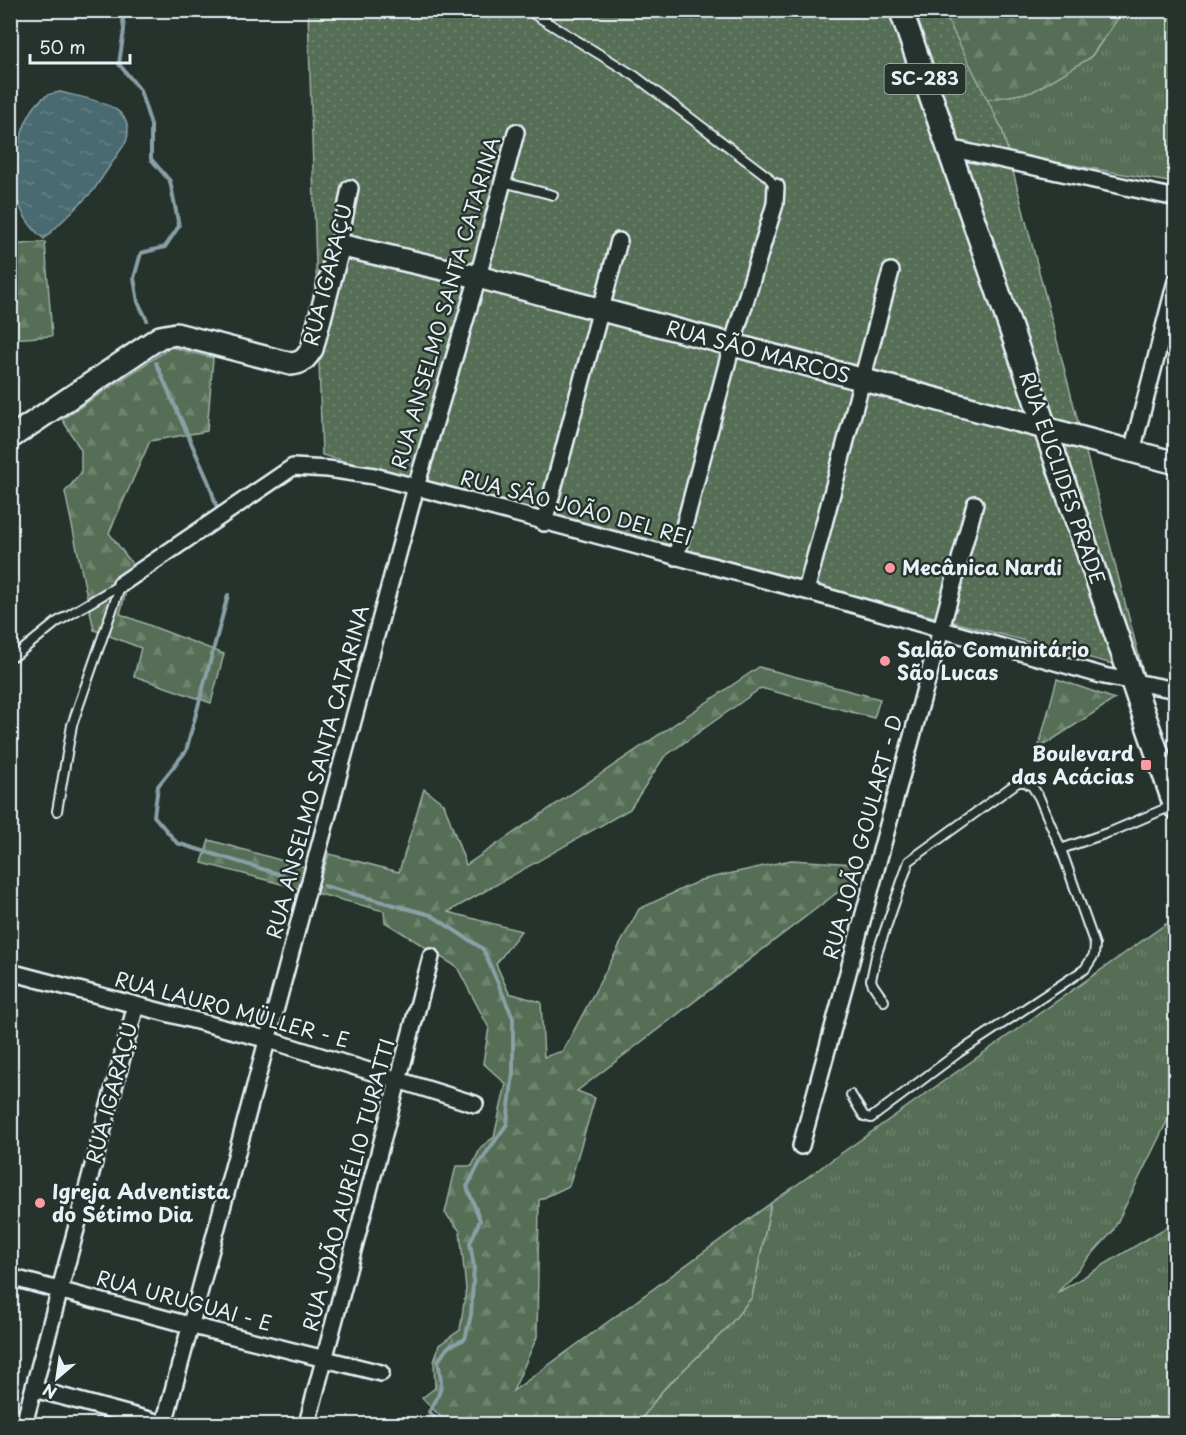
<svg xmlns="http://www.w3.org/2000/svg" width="1186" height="1435" font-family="'Playpen Sans',sans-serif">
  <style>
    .grass { fill: url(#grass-tufts); stroke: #9eb0a6; stroke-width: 1.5 }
    .forest { fill: url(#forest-firs); stroke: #9eb0a6; stroke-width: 1.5 }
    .park { fill: url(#park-dots); stroke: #9eb0a6; stroke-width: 1.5 }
    .water { fill: url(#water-ripples); stroke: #89a0a6; stroke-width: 1.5 }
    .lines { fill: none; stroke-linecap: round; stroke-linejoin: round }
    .stream { stroke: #89a0a6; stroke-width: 4 }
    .lane-casing { stroke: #e8f1f8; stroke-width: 12 }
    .street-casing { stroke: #e8f1f8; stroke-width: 20 }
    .secondary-casing { stroke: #e8f1f8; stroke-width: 26 }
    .primary-casing { stroke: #e8f1f8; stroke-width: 27 }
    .lane { stroke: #26332d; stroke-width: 8 }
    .street { stroke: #26332d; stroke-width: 15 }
    .secondary { stroke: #26332d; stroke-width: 21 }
    .primary { stroke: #26332d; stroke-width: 22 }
    .poi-dot { fill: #ff9aa2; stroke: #26332d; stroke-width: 2 }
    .labels { text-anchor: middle; stroke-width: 5; stroke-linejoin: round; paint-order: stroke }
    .shield { fill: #26332d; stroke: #aeb8bb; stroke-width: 1.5 }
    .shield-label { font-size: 18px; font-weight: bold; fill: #e8f1f8 }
    .street-label { font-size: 20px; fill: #e8f1f8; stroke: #26332d }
    .poi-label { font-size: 20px; font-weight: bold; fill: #e8f1f8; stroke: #26332d; text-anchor: start }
  </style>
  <defs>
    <pattern id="grass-tufts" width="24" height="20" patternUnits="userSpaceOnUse" patternTransform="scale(1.5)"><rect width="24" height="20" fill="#556e54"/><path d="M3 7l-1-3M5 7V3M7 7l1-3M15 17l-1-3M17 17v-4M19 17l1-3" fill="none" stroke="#6d836d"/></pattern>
    <pattern id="forest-firs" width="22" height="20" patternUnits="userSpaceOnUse" patternTransform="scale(1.5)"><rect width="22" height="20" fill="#556e54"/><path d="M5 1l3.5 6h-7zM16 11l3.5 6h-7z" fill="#6d836d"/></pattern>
    <pattern id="park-dots" width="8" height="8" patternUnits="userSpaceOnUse" patternTransform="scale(1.5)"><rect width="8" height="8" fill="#556e54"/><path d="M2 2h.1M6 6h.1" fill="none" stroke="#6d836d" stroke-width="1.8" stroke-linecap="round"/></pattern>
    <pattern id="water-ripples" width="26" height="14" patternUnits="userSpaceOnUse" patternTransform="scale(1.5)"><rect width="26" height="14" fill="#4a6a70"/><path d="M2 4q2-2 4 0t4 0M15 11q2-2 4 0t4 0" fill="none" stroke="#648085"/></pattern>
  </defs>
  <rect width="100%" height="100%" fill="#26332d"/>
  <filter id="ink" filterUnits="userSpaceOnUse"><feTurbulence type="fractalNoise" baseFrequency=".0167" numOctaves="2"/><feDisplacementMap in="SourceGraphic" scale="12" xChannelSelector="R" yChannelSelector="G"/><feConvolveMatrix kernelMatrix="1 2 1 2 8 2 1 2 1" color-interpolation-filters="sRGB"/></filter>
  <g filter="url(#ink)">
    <!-- grass -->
    <path class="grass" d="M1123,11H1175V183L959,145L946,107L1090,58Z
      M1166,924L1175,947V1105L1113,1231L1057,1293L1175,1222V1424H645L642,1418L663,1390L728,1327L752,1297L771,1203Z"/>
    <!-- forest -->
    <path class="forest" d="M912,11H1123L1090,58L1032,92L946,107Z
      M45,242L52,336L11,339V245Z
      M171,347L213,358L207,431L150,441L109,533L133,565L120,614L224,654L211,703L134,676L141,648L94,630L65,492L81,473V450L62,419Z
      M759,667L880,699L874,718L761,688L664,757L630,809L448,912L521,931L496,964L509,993L541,1002L544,1057L563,1051L639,909L701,880L791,860L856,864L851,882L577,1091L595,1098L569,1186L539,1200L537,1337L513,1391L771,1203L752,1297L728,1327L663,1390L642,1418L645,1424H448L422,1398L435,1388L434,1362L439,1345L460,1330L466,1289L460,1231L445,1213L456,1166H472L481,1147L494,1137L506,1084L483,1063L489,1028L457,967L385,922L384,911L202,863L209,840L323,872L329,854L399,872L424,789L444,804L466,865Z
      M1057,679L1115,699L1038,749Z"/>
    <!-- park -->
    <path class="park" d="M308,11H943L1002,129L1143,672L322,455Z"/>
    <!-- water -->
    <path class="water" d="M60,92C86,99 139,103 126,142L93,191L44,239C34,231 26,221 21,209C8,181 18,113 46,96C50,93 56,93 60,92Z"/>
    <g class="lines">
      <!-- stream -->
      <path class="stream" d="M122,10L124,30L119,64L140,90L151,125V159L170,181L179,226L165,247L141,253L134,278L138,302L147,320
        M156,363L209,483L217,508
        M228,595L186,751L158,786L154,816L177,843L295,879
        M324,886L431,915L483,949L513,1018V1073L507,1124L480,1162L467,1187L480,1220L470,1243L474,1267L471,1315L465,1339L448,1347L438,1361C443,1386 443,1390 429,1412L441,1424"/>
      <defs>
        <path id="lane" d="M527,10L635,76L767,176L776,187
          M503,182L553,195
          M10,657L16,655L57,622L121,584
          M57,811L72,725L121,584
          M1061,849L1113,831L1174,805
          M851,1095L864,1116L871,1118L958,1053L1085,969L1094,955L1095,945L1061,849L1039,797L1032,786L1025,782H1018L909,861L876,956L871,980L873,985L884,1001"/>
        <path id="street" d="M949,148L1176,198
          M339,245L350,188
          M1132,451L1176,281
          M544,523L619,241
          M676,557L732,345L775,204L776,187
          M121,584L293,467L328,469L374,476L416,487L806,591L1104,676L1176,690
          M806,591L891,271
          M10,972L269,1040L475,1104
          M801,1146L975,504
          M10,1277L189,1325L381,1373
          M34,1389L164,1424
          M24,1424L136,1005
          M164,1424L416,487L478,277L516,132
          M307,1424L431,957"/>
        <path id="secondary" d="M10,438L160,337L176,334L291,364C303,363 306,358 312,349L339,245L478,277L1176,463"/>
        <path id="primary" d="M901,10L1176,808"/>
      </defs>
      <!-- lane casing -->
      <use href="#lane" class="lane-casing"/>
      <!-- street casing -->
      <use href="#street" class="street-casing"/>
      <!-- secondary casing -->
      <use href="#secondary" class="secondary-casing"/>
      <!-- primary casing -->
      <use href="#primary" class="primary-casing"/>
      <!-- lane -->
      <use href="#lane" class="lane"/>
      <!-- street -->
      <use href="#street" class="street"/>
      <!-- secondary -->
      <use href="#secondary" class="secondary"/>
      <!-- primary -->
      <use href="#primary" class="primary"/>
    </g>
  </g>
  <!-- markers -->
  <g class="poi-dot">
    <circle cx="890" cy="568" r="6"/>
    <circle cx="885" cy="661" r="6"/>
    <rect x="1140" y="759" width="12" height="12" rx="3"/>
    <circle cx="40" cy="1203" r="6"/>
  </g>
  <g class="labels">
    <!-- shield labels -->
    <rect class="shield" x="884.5" y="64" width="81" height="30" rx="4.5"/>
    <g class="shield-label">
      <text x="925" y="85">SC-283</text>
    </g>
    <!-- street labels -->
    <g class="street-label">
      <text transform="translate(328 275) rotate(-76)" y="7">RUA IGARAÇU</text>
      <text transform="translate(446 303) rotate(-74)" y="7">RUA ANSELMO SANTA CATARINA</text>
      <text transform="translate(758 352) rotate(15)" y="7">RUA SÃO MARCOS</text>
      <text transform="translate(1062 478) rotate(71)" y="7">RUA EUCLIDES PRADE</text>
      <text transform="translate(576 508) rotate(15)" y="7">RUA SÃO JOÃO DEL REI</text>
      <text transform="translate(318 772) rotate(-75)" y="7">RUA ANSELMO SANTA CATARINA</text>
      <text transform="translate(863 837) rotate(-75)" y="7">RUA JOÃO GOULART - D</text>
      <text transform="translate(232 1010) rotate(15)" y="7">RUA LAURO MÜLLER - E</text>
      <text transform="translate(112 1093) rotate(-75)" y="7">RUA IGARAÇU</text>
      <text transform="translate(349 1185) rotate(-75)" y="7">RUA JOÃO AURÉLIO TURATTI</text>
      <text transform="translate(184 1301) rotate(15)" y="7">RUA URUGUAI - E</text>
    </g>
    <!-- poi labels -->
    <g class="poi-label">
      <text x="902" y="575">Mecânica Nardi</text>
      <text x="897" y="657">Salão Comunitário<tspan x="897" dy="23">São Lucas</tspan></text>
      <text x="1134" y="761" text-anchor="end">Boulevard<tspan x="1134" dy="23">das Acácias</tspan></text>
      <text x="52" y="1199">Igreja Adventista<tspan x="52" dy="23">do Sétimo Dia</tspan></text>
    </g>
  </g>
  <!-- margin -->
  <rect width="1186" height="1435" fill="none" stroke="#26332d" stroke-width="36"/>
  <rect x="18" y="18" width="1150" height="1399" fill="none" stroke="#e8f1f8" stroke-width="2" filter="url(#ink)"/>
  <!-- north arrow -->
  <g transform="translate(57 1378) rotate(209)" stroke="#26332d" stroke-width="4.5" paint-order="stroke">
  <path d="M0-4.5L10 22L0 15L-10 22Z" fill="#e8f1f8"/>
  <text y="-9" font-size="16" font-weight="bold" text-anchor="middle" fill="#e8f1f8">N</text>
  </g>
  <!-- scale -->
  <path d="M30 54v9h100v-9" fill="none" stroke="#e8f1f8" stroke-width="3"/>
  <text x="39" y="54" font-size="18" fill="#e8f1f8" stroke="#26332d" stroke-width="4.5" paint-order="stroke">50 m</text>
</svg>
